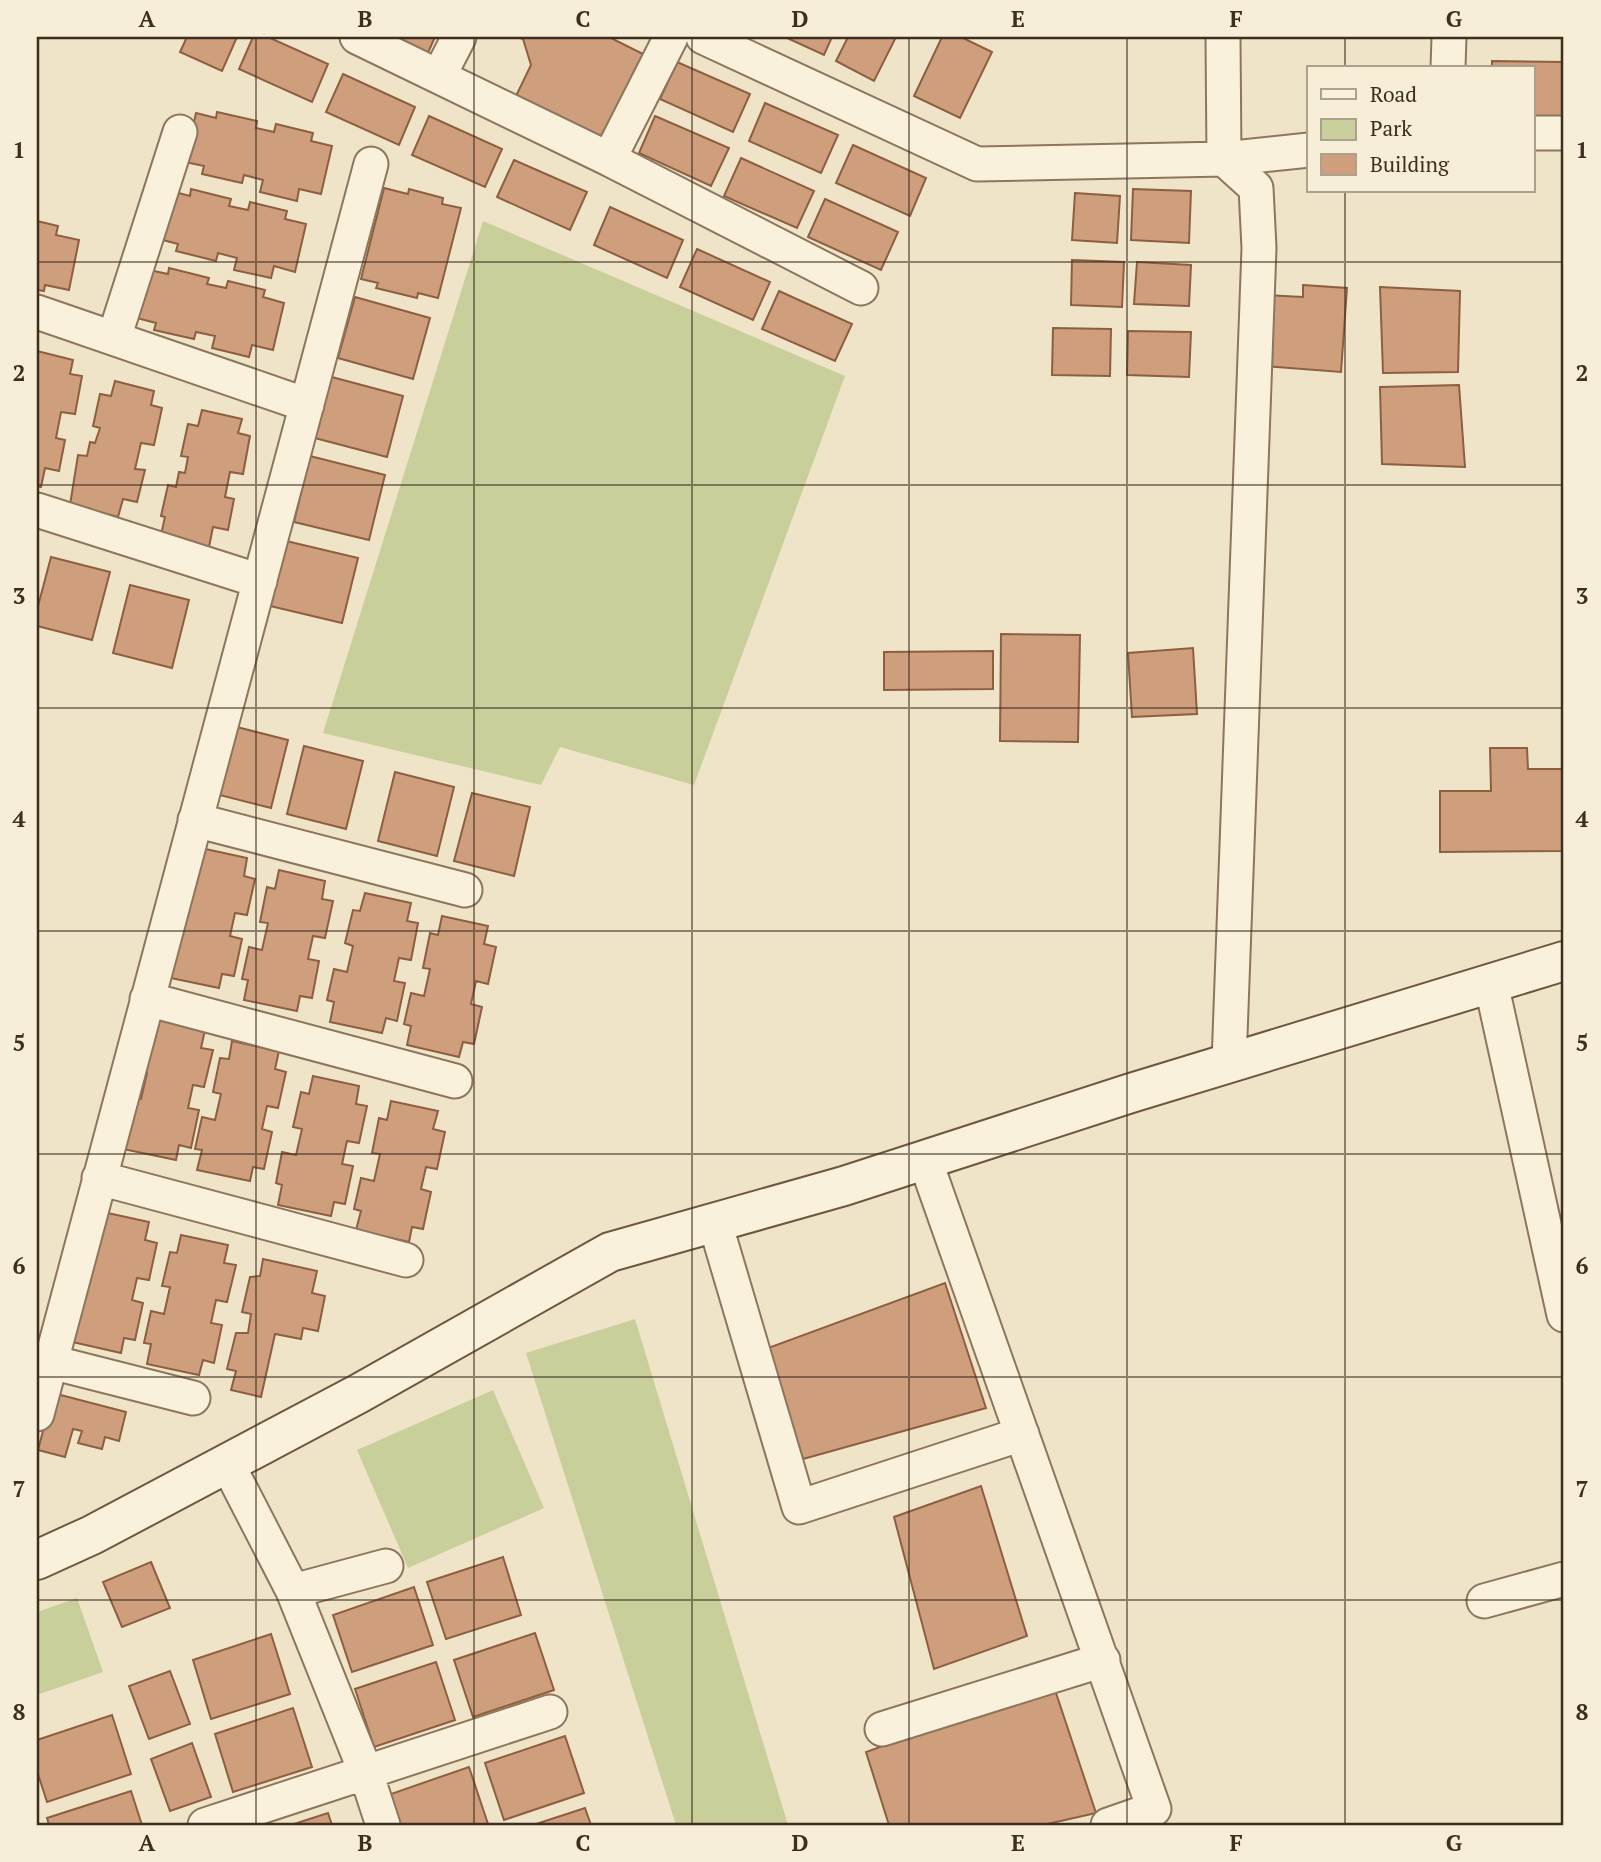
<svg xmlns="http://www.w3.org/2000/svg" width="1601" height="1862" font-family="'PT Serif',serif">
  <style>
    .green { fill: #c9cf9b }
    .building { fill: #cf9f7d; stroke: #8d5f41; stroke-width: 2 }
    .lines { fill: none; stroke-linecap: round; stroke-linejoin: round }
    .street-casing { stroke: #8d765c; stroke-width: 37 }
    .secondary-casing { stroke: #6f573f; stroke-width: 42 }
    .street { stroke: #faf1dc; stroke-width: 33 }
    .secondary { stroke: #faf1dc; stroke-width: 38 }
    .grid { fill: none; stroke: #3d2e20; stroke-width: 2; stroke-opacity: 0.55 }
    .neatline { fill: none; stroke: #3d2e20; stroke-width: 2.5 }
    .grid-label { font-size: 23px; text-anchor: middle; font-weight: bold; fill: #3d2e20 }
  </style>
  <rect width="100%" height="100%" fill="#f0e4c8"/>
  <!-- green -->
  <path class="green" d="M483,221L845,376L694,785L560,747L541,785L323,733Z
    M635,1319L788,1825H676L526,1353Z
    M493,1390L544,1508L408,1568L357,1450Z
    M77,1598L103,1672L37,1695V1612Z"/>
  <!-- building -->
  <path class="building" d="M187,37H237L222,71L180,52Z
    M253,37H268L328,64L312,102L239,69Z
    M386,37H435L427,55Z
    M517,37H609L643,54L602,138L516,96L531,65L523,39Z
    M785,37H832L824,55Z
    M848,37H896L874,81L836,61Z
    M942,37H961L992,52L960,118L914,96Z
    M1492,61L1564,62V116H1533V68H1492Z
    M677,62L750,94L733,132L660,99Z
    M343,74L415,107L399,145L326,112Z
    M765,103L838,135L821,173L749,141Z
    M217,112L257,121L256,128L274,132L276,124L313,133L311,141L332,146L321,194L299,189L297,201L260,192L263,180L244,175L242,183L202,174L204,166L185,162L196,113L216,118Z
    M429,116L502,149L485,187L412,155Z
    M655,116L729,148L711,186L639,153Z
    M853,145L926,178L910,216L836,183Z
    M741,158L814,191L797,228L724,196Z
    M514,160L587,192L570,230L497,197Z
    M384,188L408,194L409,189L443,198L442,204L461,208L438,298L418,293L417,298L376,288L378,283L361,279Z
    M191,189L231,199L229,206L248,210L250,202L287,211L285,219L306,224L295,272L274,266L271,278L234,270L237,258L218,253L216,261L176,251L178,244L159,239L171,191L190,196Z
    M1133,189L1191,191L1189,243L1131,240Z
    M1075,193L1120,196L1117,243L1072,240Z
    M825,199L898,232L881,270L808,237Z
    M610,207L683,240L667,278L594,245Z
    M37,221L58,226L56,235L79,240L69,290L45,285L44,291L37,290Z
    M697,249L770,282L753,320L680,287Z
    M1072,260L1124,262L1122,307L1071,305Z
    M1137,262L1191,265L1189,306L1134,304Z
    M169,268L209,278L207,284L226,288L228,281L265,290L263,297L284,303L273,350L252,345L249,357L212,348L215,336L196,332L194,339L154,330L156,323L137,318L149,270L168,274Z
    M1303,285L1347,288L1341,372L1262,366L1267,295L1303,297Z
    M1380,287L1460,291L1458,372L1383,373Z
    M779,291L852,324L835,361L762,329Z
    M355,297L430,318L413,379L338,358Z
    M1053,328L1111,329L1110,376L1052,375Z
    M1128,331L1191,332L1189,377L1127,375Z
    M37,351L73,360L70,374L82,376L75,414L61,412L56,438L65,440L59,471L45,468L41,487L37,486Z
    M328,376L403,396L387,457L311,437Z
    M115,381L154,391L151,405L162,408L154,445L141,443L135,469L145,470L137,502L123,499L118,517L70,505L78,455L87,456L90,442L95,443L100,428L93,426L100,394L111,396Z
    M1459,385L1465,467L1382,464L1380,387Z
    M202,410L242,419L238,433L250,436L243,474L230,472L225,497L234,499L228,530L213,527L209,547L161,535L165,517L161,516L168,485L176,487L179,472L185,473L188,457L181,456L188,424L198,426Z
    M310,456L385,475L369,540L294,522Z
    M282,540L358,558L342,623L266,605Z
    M51,557L110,572L92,640L37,626V610Z
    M130,585L189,600L172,668L113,653Z
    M1001,634L1080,635L1078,742L1000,741Z
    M1193,648L1197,714L1132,717L1128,653Z
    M993,651V689L884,690V652Z
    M229,725L288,740L271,808L212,793Z
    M304,746L363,761L346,829L287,814Z
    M1490,748H1527L1528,769H1564V851L1440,852V791H1491Z
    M395,772L454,787L437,856L378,841Z
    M472,793L530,807L514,876L454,861Z
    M201,848L247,858L244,876L255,879L247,915L235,913L230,936L242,939L234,976L222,974L219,988L166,977Z
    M279,870L325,881L322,899L333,901L325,938L313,936L308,959L319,961L312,998L300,996L297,1011L244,1000L248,980L242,979L249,947L262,950L268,923L260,922L267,887L275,889Z
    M365,893L411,903L407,921L418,923L411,960L399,958L394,981L405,983L397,1021L386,1018L382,1033L330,1022L334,1002L327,1000L334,969L347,972L353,946L345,943L353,910L360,911Z
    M442,916L488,926L484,944L496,947L488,984L476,981L471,1004L482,1007L474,1044L463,1042L459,1057L407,1045L411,1026L404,1024L411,993L424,996L430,969L423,968L430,933L438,935Z
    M159,1020L205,1030L201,1048L213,1050L204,1087L193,1085L188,1108L199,1110L191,1148L179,1145L176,1160L123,1149L128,1096L141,1099L147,1073L139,1071L146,1036L155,1038Z
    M232,1041L279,1051L275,1069L286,1072L278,1108L267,1106L262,1129L272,1132L264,1169L253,1167L250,1181L197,1170L202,1150L195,1149L202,1117L215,1120L221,1094L213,1092L220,1058L229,1059Z
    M313,1076L359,1086L356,1104L367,1106L359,1143L347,1141L342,1164L353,1166L345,1204L334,1202L331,1216L278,1205L282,1185L276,1183L282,1152L296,1155L302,1129L293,1127L301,1092L309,1094Z
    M391,1101L438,1111L433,1129L445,1132L437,1169L426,1167L421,1189L431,1192L423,1229L412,1227L409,1242L356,1230L361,1211L354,1209L361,1178L374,1181L380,1154L372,1153L379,1118L387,1120Z
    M103,1212L149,1222L145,1240L157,1243L149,1280L137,1278L132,1300L143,1303L135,1340L124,1338L121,1353L68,1341Z
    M181,1235L228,1245L224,1263L236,1265L227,1302L216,1300L211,1323L222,1325L214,1363L203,1360L199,1375L147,1364L151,1344L144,1343L151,1311L164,1314L170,1287L162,1286L170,1252L177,1253Z
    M263,1259L317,1271L312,1293L325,1296L318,1331L303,1328L301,1339L275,1334L261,1397L231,1390L236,1371L227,1369L236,1333H248L251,1314L242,1312L250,1277L260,1276Z
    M945,1283L986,1408L803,1459L768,1348Z
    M53,1393L126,1412L119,1441L105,1437L102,1449L78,1443L82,1431L73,1429L65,1457L38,1450Z
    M981,1486L1027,1636L934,1669L894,1517Z
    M503,1557L521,1615L446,1639L427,1582Z
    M151,1562L170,1608L122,1627L103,1582Z
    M414,1587L433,1645L352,1672L333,1615Z
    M535,1633L554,1690L473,1717L454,1660Z
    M271,1634L290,1694L211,1719L193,1660Z
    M436,1662L455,1720L374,1747L355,1689Z
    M170,1671L190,1724L149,1739L129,1686Z
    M1053,1684L1096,1813L1043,1825H889L866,1752Z
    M293,1708L312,1767L233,1792L215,1734Z
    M112,1715L131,1774L47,1802L37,1771V1740Z
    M565,1736L584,1793L504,1820L485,1763Z
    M192,1743L211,1797L170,1811L151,1759Z
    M469,1767L488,1824L398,1825L388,1795Z
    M131,1791L142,1825H49L47,1818Z
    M585,1808L591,1825H533Z
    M328,1813L332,1825H291Z"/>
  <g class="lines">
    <defs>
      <path id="street" d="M357,37L609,159L861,288
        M703,37L977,164L1224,159L1256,188L1259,248L1229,1063
        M1223,37L1224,159L1309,150
        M1448,68L1449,37
        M439,76L459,37
        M1533,133H1564
        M609,159L671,37
        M37,312L307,405
        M114,338L180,132
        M37,510L260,581
        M195,820L465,890
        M1491,983L1564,1315
        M147,999L455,1081
        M925,1160L1154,1809L1108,1825
        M99,1178L406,1260
        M715,1223L799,1507L1022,1434
        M51,1362L193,1398
        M37,1414L371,164
        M227,1463L293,1591L366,1773L383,1825
        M293,1591L386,1566
        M1484,1601L1564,1579
        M882,1729L1103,1660
        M205,1825L550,1712"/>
      <path id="secondary" d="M37,1560L92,1535L358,1394L610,1252L844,1186L1131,1093L1564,961"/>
    </defs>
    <!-- street casing -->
    <use href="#street" class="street-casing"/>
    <!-- secondary casing -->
    <use href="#secondary" class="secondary-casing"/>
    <!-- street -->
    <use href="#street" class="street"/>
    <!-- secondary -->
    <use href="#secondary" class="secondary"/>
  </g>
  <!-- grid -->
  <path class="grid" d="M256,37V1825M474,37V1825M692,37V1825M909,37V1825M1127,37V1825M1345,37V68M1345,191V1825M37,262H1564M37,485H1564M37,708H1564M37,931H1564M37,1154H1564M37,1377H1564M37,1600H1564"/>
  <!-- border -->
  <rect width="1601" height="1862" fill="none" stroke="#f7eed8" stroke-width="77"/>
  <!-- legend -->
  <rect x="1307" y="66" width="228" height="126" fill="#f7eed8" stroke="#ada18e" stroke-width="2"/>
  <rect x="1321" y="89" width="35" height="10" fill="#faf1dc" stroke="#ada18e" stroke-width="2"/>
  <text x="1370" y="102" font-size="21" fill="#3d2e20">Road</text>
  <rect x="1321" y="119" width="35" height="21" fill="#c9cf9b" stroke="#ada18e" stroke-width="2"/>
  <text x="1370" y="136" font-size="21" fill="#3d2e20">Park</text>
  <rect x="1321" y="154" width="35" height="21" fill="#cf9f7d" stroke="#ada18e" stroke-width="2"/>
  <text x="1370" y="172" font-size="21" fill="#3d2e20">Building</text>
  <rect x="38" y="38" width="1524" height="1786" class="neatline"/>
  <g class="grid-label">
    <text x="147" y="27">A</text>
    <text x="365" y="27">B</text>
    <text x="583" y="27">C</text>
    <text x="800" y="27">D</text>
    <text x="1018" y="27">E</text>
    <text x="1236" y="27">F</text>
    <text x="1454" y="27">G</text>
    <text x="19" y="158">1</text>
    <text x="1582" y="158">1</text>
    <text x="19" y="381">2</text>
    <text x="1582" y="381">2</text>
    <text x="19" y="604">3</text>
    <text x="1582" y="604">3</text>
    <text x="19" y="827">4</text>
    <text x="1582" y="827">4</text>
    <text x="19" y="1051">5</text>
    <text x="1582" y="1051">5</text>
    <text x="19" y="1274">6</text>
    <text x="1582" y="1274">6</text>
    <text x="19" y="1497">7</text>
    <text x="1582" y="1497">7</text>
    <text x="19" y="1720">8</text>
    <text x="1582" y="1720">8</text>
    <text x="147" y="1851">A</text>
    <text x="365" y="1851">B</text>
    <text x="583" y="1851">C</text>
    <text x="800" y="1851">D</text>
    <text x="1018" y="1851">E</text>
    <text x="1236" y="1851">F</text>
    <text x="1454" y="1851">G</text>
  </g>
</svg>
